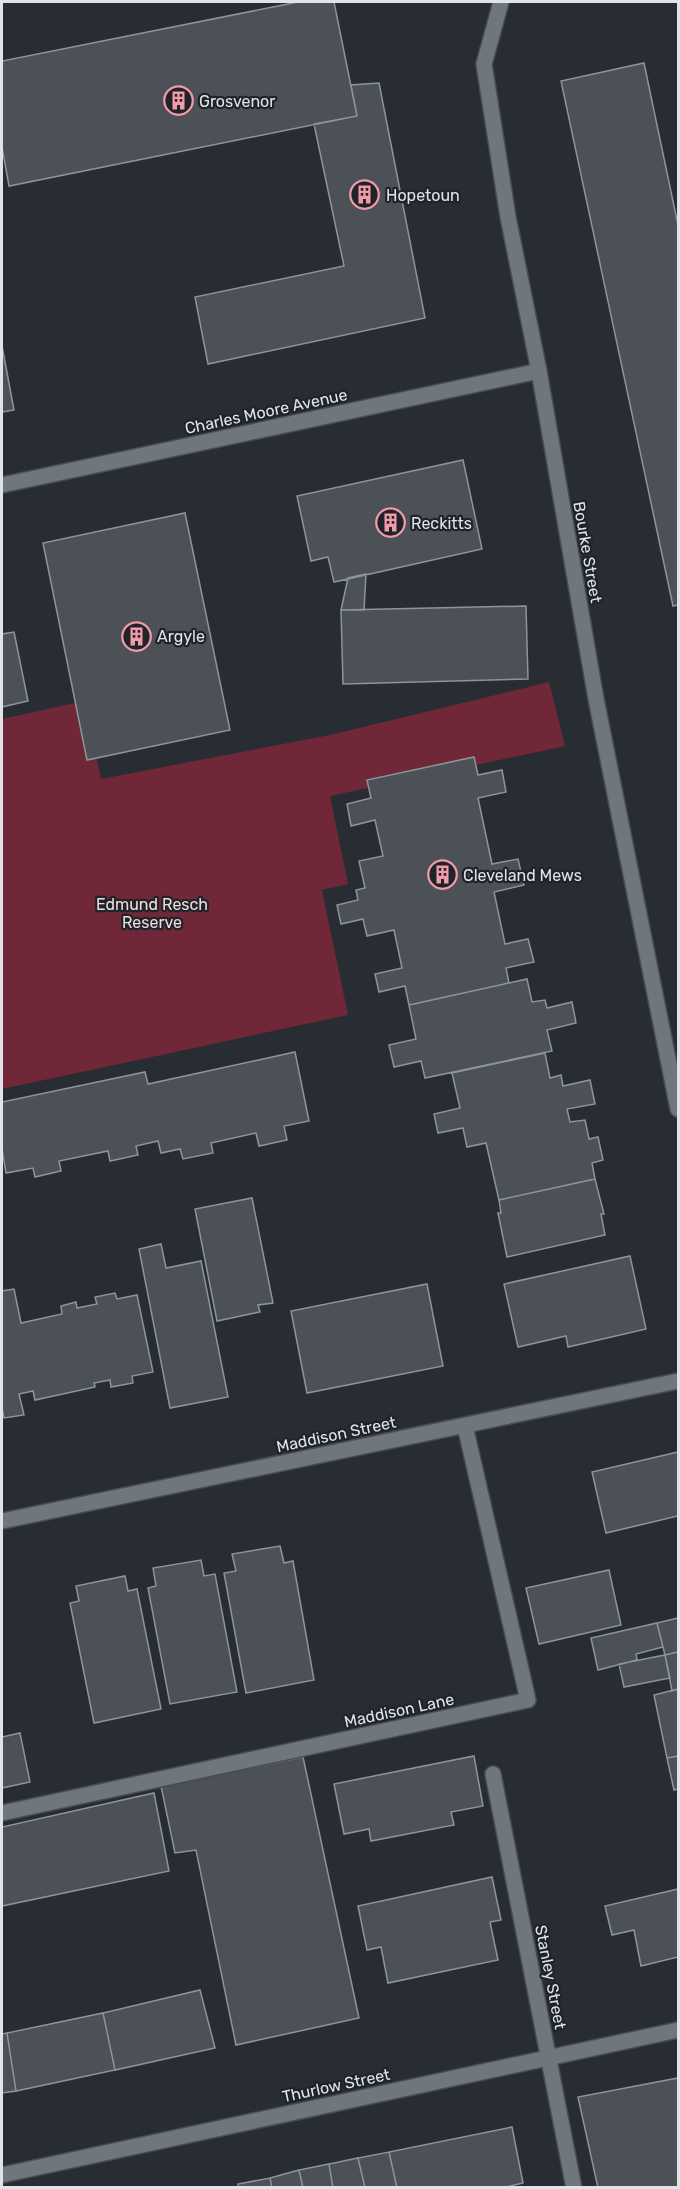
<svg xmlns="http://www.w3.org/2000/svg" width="680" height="2189" font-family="Rubik,sans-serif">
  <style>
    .green { fill: #702738 }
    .building { fill: #4b5157; stroke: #8d949b; stroke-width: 1.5 }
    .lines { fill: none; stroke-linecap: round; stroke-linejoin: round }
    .minor-casing { stroke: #474c50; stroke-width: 18 }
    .minor { stroke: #70767d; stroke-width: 15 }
    .labels { text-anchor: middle; stroke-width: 4.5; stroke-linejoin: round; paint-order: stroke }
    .poi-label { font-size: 16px; fill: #e0e4e8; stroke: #1e2429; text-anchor: start }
    .street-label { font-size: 16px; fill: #e0e4e8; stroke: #1e2429 }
    .park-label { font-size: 16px; fill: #f2d9dc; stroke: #1e2429 }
  </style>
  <rect width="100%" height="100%" fill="#282d33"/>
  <!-- green -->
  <path class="green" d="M549,682L565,746L330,796L348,884L322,890L348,1015L2,1089V719L84,701L101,779L330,735Z"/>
  <!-- building -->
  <path class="building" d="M298,2H334L357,116L9,186L2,147V61Z
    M644,63L678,225V605L673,606L561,81Z
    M379,83L425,318L208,364L195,297L344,266L314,124L357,116L351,85Z
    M2,346L14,410L2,412Z
    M463,460L482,549L334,582L328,557L311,561L297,496Z
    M185,513L230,730L87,760L43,543Z
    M366,574L364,610H341L348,578Z
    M526,606L528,679L343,684L341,610Z
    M14,632L28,701L2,707V634Z
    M474,757L478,775L502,770L506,792L478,798L492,864L518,859L524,885L494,892L505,944L528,939L534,962L506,968L509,983L409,1005L405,986L379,992L375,974L402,968L394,930L367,936L363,919L341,924L337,905L358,900L356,890L365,888L359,861L383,856L375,820L351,826L347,804L371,798L367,780Z
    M527,979L532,1002L545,1000L547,1008L572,1002L576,1023L547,1030L552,1051L425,1078L421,1061L394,1067L389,1045L416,1039L409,1005Z
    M295,1052L309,1121L284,1126L287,1140L259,1146L256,1133L211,1143L213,1153L183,1159L180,1149L161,1153L158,1141L136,1146L138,1155L110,1161L108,1151L59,1161L61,1171L35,1177L33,1168L6,1173L2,1149V1102L145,1072L148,1084Z
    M545,1053L550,1078L561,1075L563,1086L590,1080L595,1104L567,1109L570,1122L585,1120L589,1139L598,1137L603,1160L592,1163L595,1179L499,1200L486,1143L467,1147L463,1128L438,1133L434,1114L460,1108L452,1073Z
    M595,1179L604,1214H601L605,1235L507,1257L498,1213H501L499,1200Z
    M252,1198L273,1303L258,1305L260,1312L217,1321L195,1209Z
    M161,1244L166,1268L201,1261L228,1397L170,1408L139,1249Z
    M630,1256L646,1329L568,1347L566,1336L518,1347L504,1284Z
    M427,1284L443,1366L307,1393L291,1311Z
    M14,1289L21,1323L62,1314L61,1306L76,1302L77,1308L97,1304L95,1297L115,1293L117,1299L137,1295L153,1372L132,1376L133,1383L111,1387L110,1380L94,1383L95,1387L35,1400L33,1391L19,1394L24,1415L4,1418L2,1408V1291Z
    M678,1452V1516L606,1533L592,1472Z
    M280,1546L284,1563L293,1561L314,1680L246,1693L224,1573L236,1571L232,1554Z
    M201,1560L204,1576L215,1574L237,1692L170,1704L148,1588L156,1586L153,1568Z
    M609,1570L621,1625L539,1644L526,1588Z
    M125,1576L128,1591L137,1589L161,1709L94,1723L70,1603L79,1601L76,1586Z
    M678,1618V1652L665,1655L657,1623Z
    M657,1623L663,1647L636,1654L637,1660L598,1670L591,1638Z
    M678,1652V1689L672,1691L665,1655Z
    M665,1655L670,1678L624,1687L619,1664Z
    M678,1689V1756L667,1758L654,1695Z
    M20,1733L30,1782L2,1788V1737Z
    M474,1756L483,1806L451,1812L454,1825L371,1841L369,1829L344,1834L334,1784Z
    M678,1756V1789L674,1790L667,1758Z
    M303,1757L359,2018L236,2045L196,1850L175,1853L161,1786Z
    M154,1793L169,1871L2,1906V1827Z
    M492,1877L501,1920L490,1922L498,1960L388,1983L381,1947L367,1950L358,1906Z
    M678,1889V1957L641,1966L634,1930L612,1935L605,1906Z
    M200,1990L215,2048L115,2070L103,2013Z
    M103,2013L115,2070L16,2091L7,2033Z
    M7,2033L16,2091L2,2093V2034Z
    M678,2078V2188H598L578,2097Z
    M512,2127L523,2183L501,2188H397L389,2152Z
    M389,2152L397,2188H365L358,2158Z
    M358,2158L365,2188H333L329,2164Z
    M329,2164L333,2188H303L299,2170Z
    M299,2170L303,2188H272L270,2178Z
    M270,2178L272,2188H238V2184Z"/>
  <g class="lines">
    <defs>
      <path id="minor" d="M501,2L484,64L508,217L539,371L596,699L678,1109
        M2,485L539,371
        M2,1521L678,1381
        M493,1774L574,2188
        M2,1813L528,1700L465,1426
        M2,2175L678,2030"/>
    </defs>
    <!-- minor casing -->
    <use href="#minor" class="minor-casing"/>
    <!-- minor -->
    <use href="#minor" class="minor"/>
  </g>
  <!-- icons -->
  <defs>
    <symbol id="building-ring" viewBox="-11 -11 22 22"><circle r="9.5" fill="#1e2429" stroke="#f39aa9" stroke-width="1.5"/><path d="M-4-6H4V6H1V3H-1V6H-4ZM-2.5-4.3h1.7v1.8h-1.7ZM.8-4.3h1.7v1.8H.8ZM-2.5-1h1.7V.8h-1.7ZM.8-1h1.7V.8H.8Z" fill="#f39aa9"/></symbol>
  </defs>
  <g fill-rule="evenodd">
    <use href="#building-ring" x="162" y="84" width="33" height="33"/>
    <use href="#building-ring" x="348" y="178" width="33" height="33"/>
    <use href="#building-ring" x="374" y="506" width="33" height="33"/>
    <use href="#building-ring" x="120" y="620" width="33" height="33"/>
    <use href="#building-ring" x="426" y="858" width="33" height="33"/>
  </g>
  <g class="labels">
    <!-- poi labels -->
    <g class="poi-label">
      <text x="199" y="107">Grosvenor</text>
      <text x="386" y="201">Hopetoun</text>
      <text x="411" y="529">Reckitts</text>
      <text x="157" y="642">Argyle</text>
      <text x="463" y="881">Cleveland Mews</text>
    </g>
    <!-- street labels -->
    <g class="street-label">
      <text transform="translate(266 411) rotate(-12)" y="6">Charles Moore Avenue</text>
      <text transform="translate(588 552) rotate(80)" y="6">Bourke Street</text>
      <text transform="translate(336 1434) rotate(-12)" y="6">Maddison Street</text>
      <text transform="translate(399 1710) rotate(-12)" y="6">Maddison Lane</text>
      <text transform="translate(551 1977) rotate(79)" y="6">Stanley Street</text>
      <text transform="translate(336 2085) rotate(-12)" y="6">Thurlow Street</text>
    </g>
    <!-- park labels -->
    <g class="park-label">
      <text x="152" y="910">Edmund Resch<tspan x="152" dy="18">Reserve</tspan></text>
    </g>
  </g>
  <!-- border -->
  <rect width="680" height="2189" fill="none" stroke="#e0e4e8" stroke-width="6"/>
</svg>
